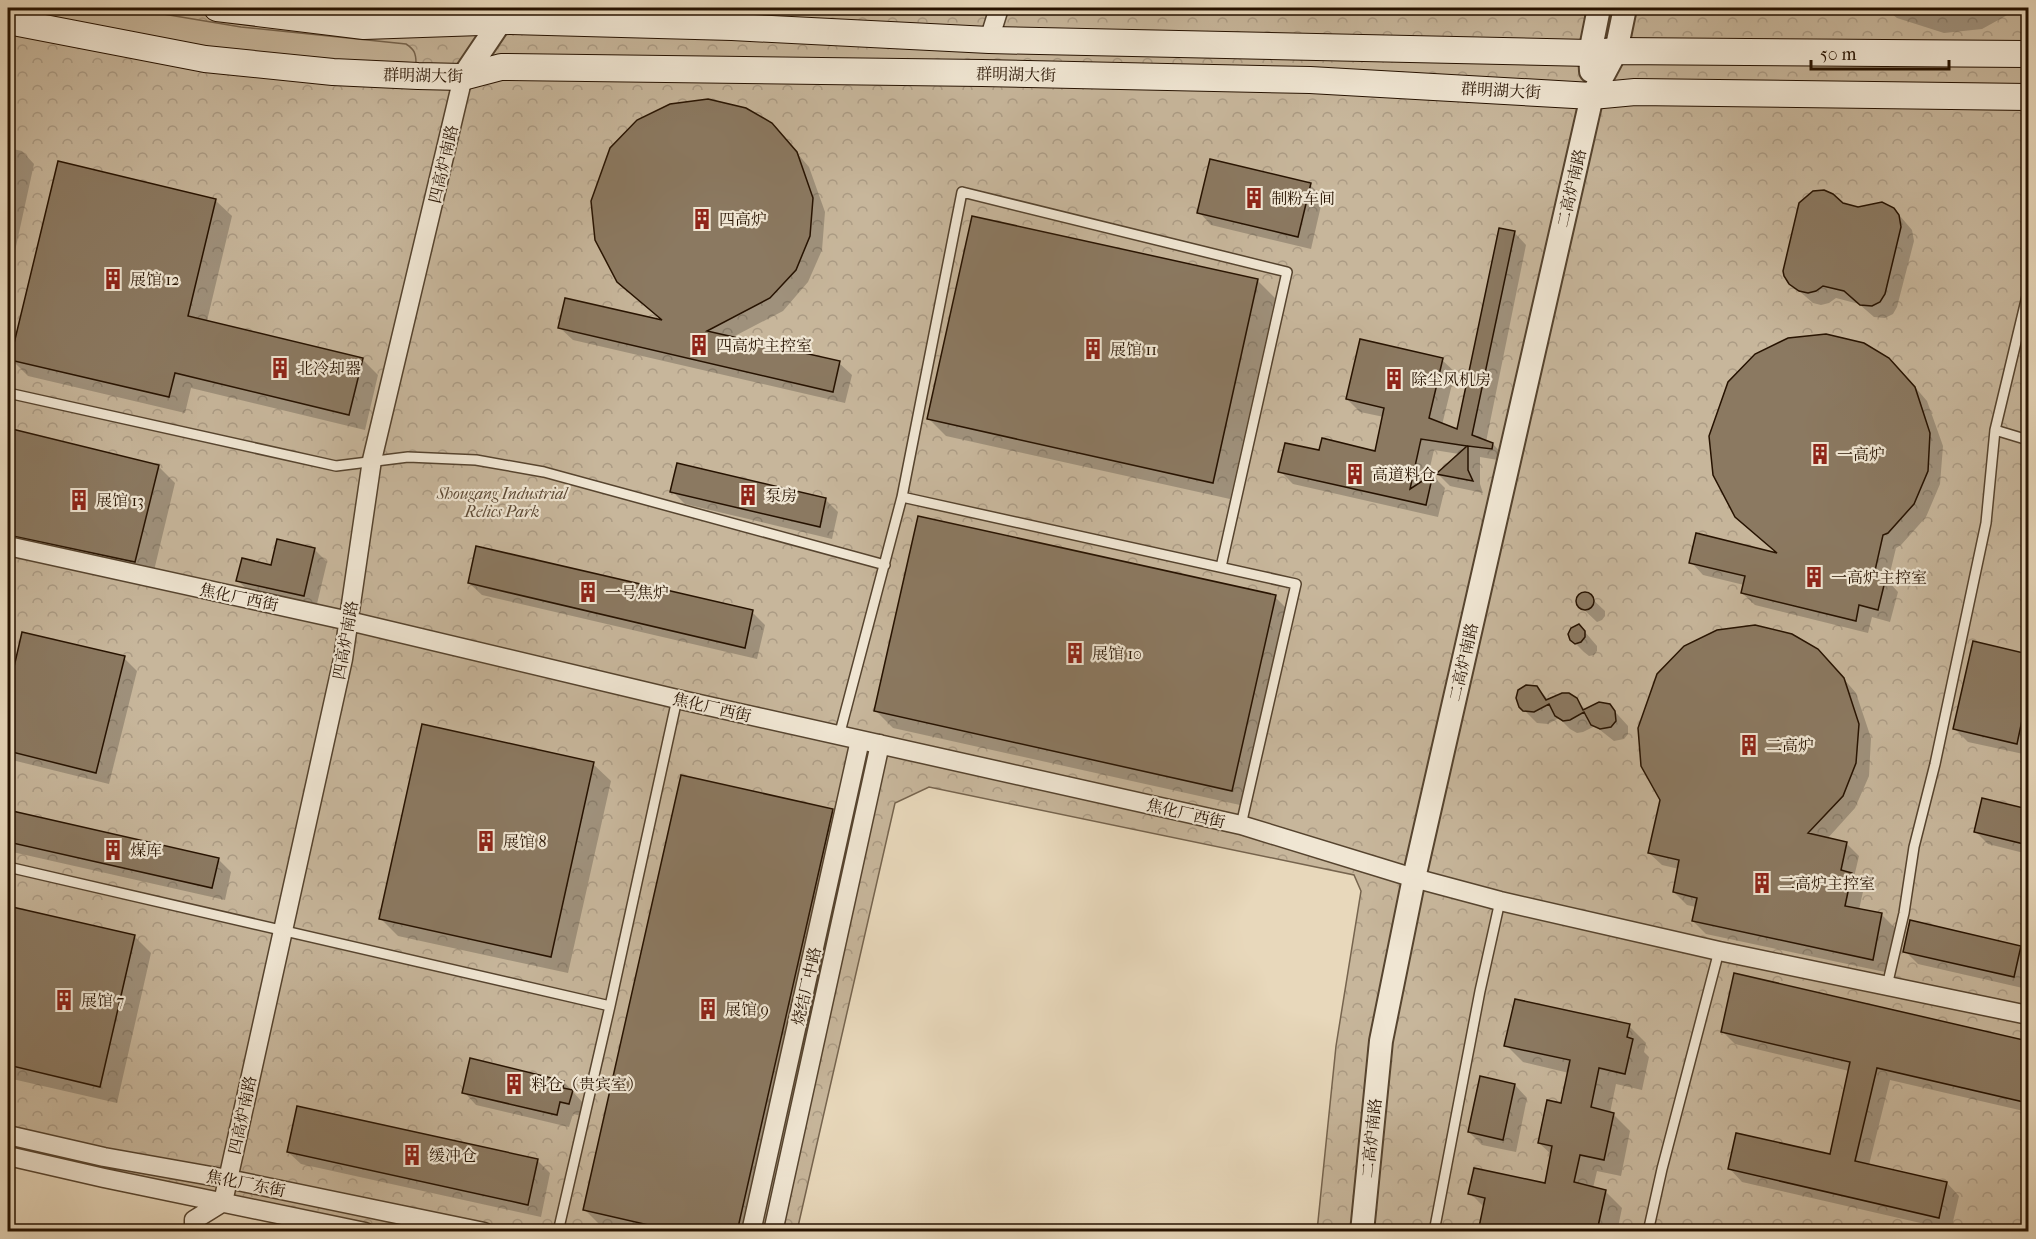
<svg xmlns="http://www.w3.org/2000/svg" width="2036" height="1239" font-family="'IM FELL French Canon','Noto Serif SC',serif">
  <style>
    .park { fill: url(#park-crowns); stroke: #76644e; stroke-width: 1.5 }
    .garden { fill: #c7b69b; stroke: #76644e; stroke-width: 1.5 }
    .shadow { fill: #0003 }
    .building { fill: #8b7961; stroke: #261200; stroke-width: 1.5 }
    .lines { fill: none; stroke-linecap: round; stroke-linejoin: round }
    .service-casing { stroke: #56442f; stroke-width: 12 }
    .minor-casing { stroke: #56442f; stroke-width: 21 }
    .tertiary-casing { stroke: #56442f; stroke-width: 26 }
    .secondary-casing { stroke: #261200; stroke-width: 28 }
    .service { stroke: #f0e6d3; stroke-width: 9 }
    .minor { stroke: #f0e6d3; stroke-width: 18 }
    .tertiary { stroke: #f0e6d3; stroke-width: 22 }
    .secondary { stroke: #f0e6d3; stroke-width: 26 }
    .labels { text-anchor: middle; stroke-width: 4.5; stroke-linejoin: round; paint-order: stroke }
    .street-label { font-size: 16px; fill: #261200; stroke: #f0e6d3 }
    .poi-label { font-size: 16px; fill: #261200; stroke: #f0e6d3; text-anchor: start }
    .park-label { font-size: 16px; font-style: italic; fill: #5e4b36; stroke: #f0e6d3 }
  </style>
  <defs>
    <pattern id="park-crowns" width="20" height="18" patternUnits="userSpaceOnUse" patternTransform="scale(1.5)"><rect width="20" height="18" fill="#c7b69b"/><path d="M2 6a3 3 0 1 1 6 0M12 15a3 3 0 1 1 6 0" fill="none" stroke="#ab9b84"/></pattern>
  </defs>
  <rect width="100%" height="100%" fill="#e8d8bb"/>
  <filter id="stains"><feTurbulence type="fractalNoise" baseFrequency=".00333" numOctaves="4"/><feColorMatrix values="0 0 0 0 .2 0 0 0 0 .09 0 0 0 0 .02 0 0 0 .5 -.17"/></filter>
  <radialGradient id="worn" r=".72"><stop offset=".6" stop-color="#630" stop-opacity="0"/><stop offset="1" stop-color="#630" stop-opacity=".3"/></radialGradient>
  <!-- park -->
  <path class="park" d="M8,8H2028V1226L2010,1232L1317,1231L1336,1046L1361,891L1354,875L929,787L895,803L797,1231H314L8,1164Z"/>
  <!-- garden -->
  <path class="garden" d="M8,8H127L241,27L406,44C414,49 416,53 416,63L231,56L8,14Z"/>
  <!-- shadow -->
  <path class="shadow" d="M329,8H346L345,11Z
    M389,8H432L430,17Z
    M1884,8H2020L1982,29L1944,33L1897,18Z
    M784,138L809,167L825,212L822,250L808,282L783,311L731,338L839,363L852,375L845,403L573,340L560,328L664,322L618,282Z
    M8,148L22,151L34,164L13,260L8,258Z
    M1310,185L1323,197L1311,249L1211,225L1199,212Z
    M215,200L232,216L207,321L362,359L378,375L365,430L191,388L185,413L28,376L12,360Z
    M1842,205L1858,208L1894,209L1912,230L1914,241L1897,307L1893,314L1885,318L1874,317L1859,304L1836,298L1829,303L1821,305L1813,303L1790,283Z
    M973,217L1258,281L1275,298L1230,499L946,436L929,419Z
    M1514,232L1526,245L1486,442L1493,444L1505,457L1504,461L1480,457V484L1483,493L1450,486L1438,474L1459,454L1434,450L1427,480L1433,476L1445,488L1438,517L1293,484L1280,471L1320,452H1376L1384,417L1360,412L1347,399L1442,360L1455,372L1442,425L1458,431Z
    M2028,325V351L2024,346Z
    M1902,372L1927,401L1943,446L1940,484L1926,517L1901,545L1896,548L1888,581L1898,592L1890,622L1872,617L1868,633L1755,605L1742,593L1744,585L1703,575L1691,562L1780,555Z
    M8,430L158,466L175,483L152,579L8,548Z
    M672,491L825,499L838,512L832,539L685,504Z
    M314,549L327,562L316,608L251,593L238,581Z
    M469,583L752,612L765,625L757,659L482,595Z
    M1587,594L1605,611V616L1602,620L1597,622L1579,605L1578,600L1580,596Z
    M1275,597L1292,614L1249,807L893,728L876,711Z
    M1579,625L1597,646V651L1594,655L1589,656L1584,652L1571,639Z
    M23,634L124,658L137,671L109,784L8,759V700Z
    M1974,643L2028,655V755L1968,742L1955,729Z
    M1831,664L1856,693L1871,738L1869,776L1855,808L1827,839L1846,843L1859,856L1854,877L1864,887L1859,910L1882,915L1895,928L1885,972L1706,934L1693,921L1696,907L1687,905L1674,892L1679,869L1662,865L1649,853Z
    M1537,688L1549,700H1576L1586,710L1609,705L1628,726V734L1624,739L1614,741L1595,726L1583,732L1577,733L1570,729L1559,718L1548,724L1537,723L1524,710Z
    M593,764L611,781L568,973L398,936L381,919Z
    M1983,800L2028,810V854L1988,844L1975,831Z
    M8,811L218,859L231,872L225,900L8,851Z
    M832,811L849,828L758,1232H625L601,1226L584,1209Z
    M8,907L134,936L151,953L117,1103L8,1078Z
    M2020,947L2028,955L2027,989L1918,964L1905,951Z
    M1735,975L2028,1043V1112L1890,1080L1869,1165L1947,1183L1959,1196L1951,1230L1742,1182L1730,1169L1831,1156L1849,1071L1735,1044L1722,1031Z
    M1629,1026L1646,1043L1644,1052L1649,1057L1642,1090L1616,1084L1610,1113L1613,1114L1630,1131L1621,1176L1597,1171L1593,1188L1605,1191L1622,1208L1617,1232H1480L1485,1208L1470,1193L1546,1185L1552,1155L1539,1143L1562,1104L1569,1073L1523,1062L1506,1045Z
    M564,1082L584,1104L582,1116L573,1114L569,1127L476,1105L464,1092Z
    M1515,1085L1527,1098L1516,1152L1482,1145L1469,1132Z
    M288,1152L537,1160L550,1173L541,1217L301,1164Z"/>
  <!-- building -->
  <path class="building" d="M708,99L746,108L772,123L797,152L813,198L810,236L796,270L770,298L707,331L840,361L833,392L558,328L565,298L662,320L617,282L595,240L591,201L610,148L637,120L670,104Z
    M1210,159L1311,183L1298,237L1197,213Z
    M58,161L216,199L188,316L363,358L349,415L175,373L169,397L10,360Z
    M1824,190L1833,194L1843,203L1858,207L1882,202L1894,208L1899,215L1901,227L1885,294L1880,302L1872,306L1860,305L1844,291L1823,286L1816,291L1808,293L1799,291L1789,284L1784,276L1783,271L1799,203L1813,191Z
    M972,216L1258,279L1213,483L927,419Z
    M1499,228L1515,231L1472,435L1493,443L1492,449L1468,446V470L1473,481L1436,474L1467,446L1421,439L1410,489L1433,474L1426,505L1278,472L1285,443L1319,450L1322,438L1375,451L1384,408L1346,399L1360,339L1443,358L1429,418L1457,429Z
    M1826,334L1864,343L1889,358L1915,387L1930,433L1928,471L1914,504L1888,533L1883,535L1874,575L1886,577L1878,610L1859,605L1856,621L1741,593L1745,576L1689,563L1696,533L1777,553L1735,517L1713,475L1709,436L1728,382L1755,354L1788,338Z
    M8,428L159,465L135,562L8,535Z
    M677,463L826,498L820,527L670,492Z
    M918,516L1276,595L1232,791L874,711Z
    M277,539L315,548L304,596L236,581L242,558L271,565Z
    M476,546L753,610L745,648L468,583Z
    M1576 601a9 9 0 1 1 18 0a9 9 0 1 1-18 0Z
    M1579,624L1585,631V637L1581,642L1575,644L1570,640L1568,634L1571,628Z
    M1755,625L1792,634L1818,649L1844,678L1859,724L1856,763L1843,796L1808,833L1847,842L1841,870L1852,873L1845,906L1882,913L1873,960L1692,921L1697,898L1673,892L1679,860L1648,853L1660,800L1641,766L1638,728L1657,674L1684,646L1717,630Z
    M22,632L125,656L96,773L8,751V693Z
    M1973,641L2028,654V692L2017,744L1953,729Z
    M1526,685L1537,686L1546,700L1562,693H1569L1577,698L1583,710L1599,702L1610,704L1615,711L1616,721L1611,727L1600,729L1591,725L1584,712L1570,720L1563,721L1555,716L1549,704L1534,712L1523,711L1519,707L1516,698L1518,690Z
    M422,724L594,762L551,957L379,919Z
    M681,775L833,809L737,1232H679L583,1210Z
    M1982,798L2028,809V845L1974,832Z
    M8,810L219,858L212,888L8,842Z
    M8,906L135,935L100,1087L8,1065Z
    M1910,920L2021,946L2014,977L1903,952Z
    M1734,973L2028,1041V1103L1877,1068L1855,1161L1947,1182L1939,1218L1728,1169L1736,1133L1830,1154L1850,1062L1721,1032Z
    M1515,999L1630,1024L1627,1037L1633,1039L1625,1074L1599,1068L1591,1107L1614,1113L1604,1160L1580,1155L1574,1182L1606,1190L1597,1231L1579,1227L1578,1232H1478L1485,1198L1468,1194L1474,1168L1545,1183L1552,1146L1538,1143L1547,1100L1561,1103L1570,1060L1504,1046Z
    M470,1058L564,1081L563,1088L573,1090L569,1104L560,1102L557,1115L462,1093Z
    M1480,1076L1515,1084L1503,1140L1468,1132Z
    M297,1106L538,1159L528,1205L287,1152Z"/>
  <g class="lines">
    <defs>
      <path id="service" d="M2028,292L1995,430L2028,440
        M8,393L336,466L408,457L476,460L544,472L885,565
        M902,497L962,192L1287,272L1221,567
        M839,736L902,497L1296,584L1241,825
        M8,867L610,1006
        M1887,986L1904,913L1914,847L1935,764L1986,523L1995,430
        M558,1232L610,1006L677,699
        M1434,1232L1480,991L1500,901
        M1648,1232L1662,1169L1719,951"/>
      <path id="minor" d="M989,40L999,8
        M8,546L349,621L677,699L1241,825L1414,878L1500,901L1719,951L2028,1015
        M8,1135L104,1157L228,1179L484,1232
        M8,1156L104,1178L365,1232
        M194,1232V1220L223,1202L343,659L372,460L463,77
        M751,1232L860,740
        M773,1232L880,744"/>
      <path id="tertiary" d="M1591,71L1590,53L1599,8
        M463,77L500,22L503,8
        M1362,1232L1381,1041L1414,878L1592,96L1616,51L1625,8"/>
      <path id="secondary" d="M217,8L364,26L511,21L732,27L989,40L1590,53L1616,51L2028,54
        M8,21L205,59L333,72L418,76L463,77L501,67L982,73L1310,80L1592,96L1635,92L2028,97"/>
    </defs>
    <!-- service casing -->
    <use href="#service" class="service-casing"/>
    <!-- minor casing -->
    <use href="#minor" class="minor-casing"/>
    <!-- tertiary casing -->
    <use href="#tertiary" class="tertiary-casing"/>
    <!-- secondary casing -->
    <use href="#secondary" class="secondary-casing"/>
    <!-- service -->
    <use href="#service" class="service"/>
    <!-- minor -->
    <use href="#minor" class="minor"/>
    <!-- tertiary -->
    <use href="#tertiary" class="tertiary"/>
    <!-- secondary -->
    <use href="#secondary" class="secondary"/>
  </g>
  <!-- icons -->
  <defs>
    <symbol id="building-bare" viewBox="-9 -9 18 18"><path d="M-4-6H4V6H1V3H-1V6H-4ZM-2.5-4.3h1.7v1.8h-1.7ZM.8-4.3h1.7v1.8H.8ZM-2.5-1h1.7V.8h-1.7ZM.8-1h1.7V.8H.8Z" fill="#8f2418" stroke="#f0e6d3" stroke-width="2.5" paint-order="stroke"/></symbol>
  </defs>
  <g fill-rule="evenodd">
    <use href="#building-bare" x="1239" y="183" width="30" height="30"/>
    <use href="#building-bare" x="687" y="204" width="30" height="30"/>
    <use href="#building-bare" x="98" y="264" width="30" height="30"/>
    <use href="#building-bare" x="684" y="330" width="30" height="30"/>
    <use href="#building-bare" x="1078" y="334" width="30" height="30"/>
    <use href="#building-bare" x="265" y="353" width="30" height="30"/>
    <use href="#building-bare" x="1379" y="364" width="30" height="30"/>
    <use href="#building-bare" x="1805" y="439" width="30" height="30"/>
    <use href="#building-bare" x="1340" y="459" width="30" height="30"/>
    <use href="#building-bare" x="733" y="480" width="30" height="30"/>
    <use href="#building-bare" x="64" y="485" width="30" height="30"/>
    <use href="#building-bare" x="1799" y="562" width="30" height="30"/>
    <use href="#building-bare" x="573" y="577" width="30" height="30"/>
    <use href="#building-bare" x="1060" y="638" width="30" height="30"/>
    <use href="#building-bare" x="1734" y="730" width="30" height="30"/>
    <use href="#building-bare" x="471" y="826" width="30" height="30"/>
    <use href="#building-bare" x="98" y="835" width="30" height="30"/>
    <use href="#building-bare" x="1747" y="868" width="30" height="30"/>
    <use href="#building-bare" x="49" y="985" width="30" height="30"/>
    <use href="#building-bare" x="693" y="994" width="30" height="30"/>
    <use href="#building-bare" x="499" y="1069" width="30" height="30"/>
    <use href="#building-bare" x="397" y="1140" width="30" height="30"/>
  </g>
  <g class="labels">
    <!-- street labels -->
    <g class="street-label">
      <text transform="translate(1016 74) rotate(1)" y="6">群明湖大街</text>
      <text transform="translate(423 75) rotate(1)" y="6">群明湖大街</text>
      <text transform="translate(1501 90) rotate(3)" y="6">群明湖大街</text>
      <text transform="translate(443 164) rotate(-77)" y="6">四高炉南路</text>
      <text transform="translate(1571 188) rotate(-77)" y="6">二高炉南路</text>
      <text transform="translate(239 597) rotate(12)" y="6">焦化厂西街</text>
      <text transform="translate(345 640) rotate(-80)" y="6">四高炉南路</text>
      <text transform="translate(1463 662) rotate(-77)" y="6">二高炉南路</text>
      <text transform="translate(712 707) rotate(13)" y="6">焦化厂西街</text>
      <text transform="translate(1186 813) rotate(13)" y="6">焦化厂西街</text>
      <text transform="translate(806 986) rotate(-77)" y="6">烧结厂中路</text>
      <text transform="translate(242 1115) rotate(-78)" y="6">四高炉南路</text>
      <text transform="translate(1371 1138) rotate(-84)" y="6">二高炉南路</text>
      <text transform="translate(246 1183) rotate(11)" y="6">焦化厂东街</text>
    </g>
    <!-- poi labels -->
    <g class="poi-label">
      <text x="1271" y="204">制粉车间</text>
      <text x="719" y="225">四高炉</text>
      <text x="130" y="285">展馆 12</text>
      <text x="716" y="351">四高炉主控室</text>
      <text x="1110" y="355">展馆 11</text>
      <text x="297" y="374">北冷却器</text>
      <text x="1411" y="385">除尘风机房</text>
      <text x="1837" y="460">一高炉</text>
      <text x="1372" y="480">高道料仓</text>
      <text x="765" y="501">泵房</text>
      <text x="96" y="506">展馆 13</text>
      <text x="1831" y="583">一高炉主控室</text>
      <text x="605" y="598">一号焦炉</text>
      <text x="1092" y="659">展馆 10</text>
      <text x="1766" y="751">二高炉</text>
      <text x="503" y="847">展馆 8</text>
      <text x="130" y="856">煤库</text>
      <text x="1779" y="889">二高炉主控室</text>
      <text x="81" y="1006">展馆 7</text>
      <text x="725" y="1015">展馆 9</text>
      <text x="531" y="1090">料仓（贵宾室）</text>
      <text x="429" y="1161">缓冲仓</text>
    </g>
    <!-- park labels -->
    <g class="park-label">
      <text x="502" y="499">Shougang Industrial<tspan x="502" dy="18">Relics Park</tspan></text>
    </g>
  </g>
  <!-- margin -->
  <rect width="2036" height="1239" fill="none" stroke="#e8d8bb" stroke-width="30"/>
  <rect x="9" y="9" width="2018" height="1221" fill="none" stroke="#261200" stroke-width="3"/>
  <rect x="15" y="15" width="2006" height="1209" fill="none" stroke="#261200" stroke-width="1.5"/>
  <!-- scale -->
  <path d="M1811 60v9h138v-9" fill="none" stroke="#261200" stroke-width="3"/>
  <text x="1820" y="60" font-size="18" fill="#261200" stroke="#f0e6d3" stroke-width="4.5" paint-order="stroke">50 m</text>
  <rect width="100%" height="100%" filter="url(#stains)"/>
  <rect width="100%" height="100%" fill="url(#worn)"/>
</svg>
